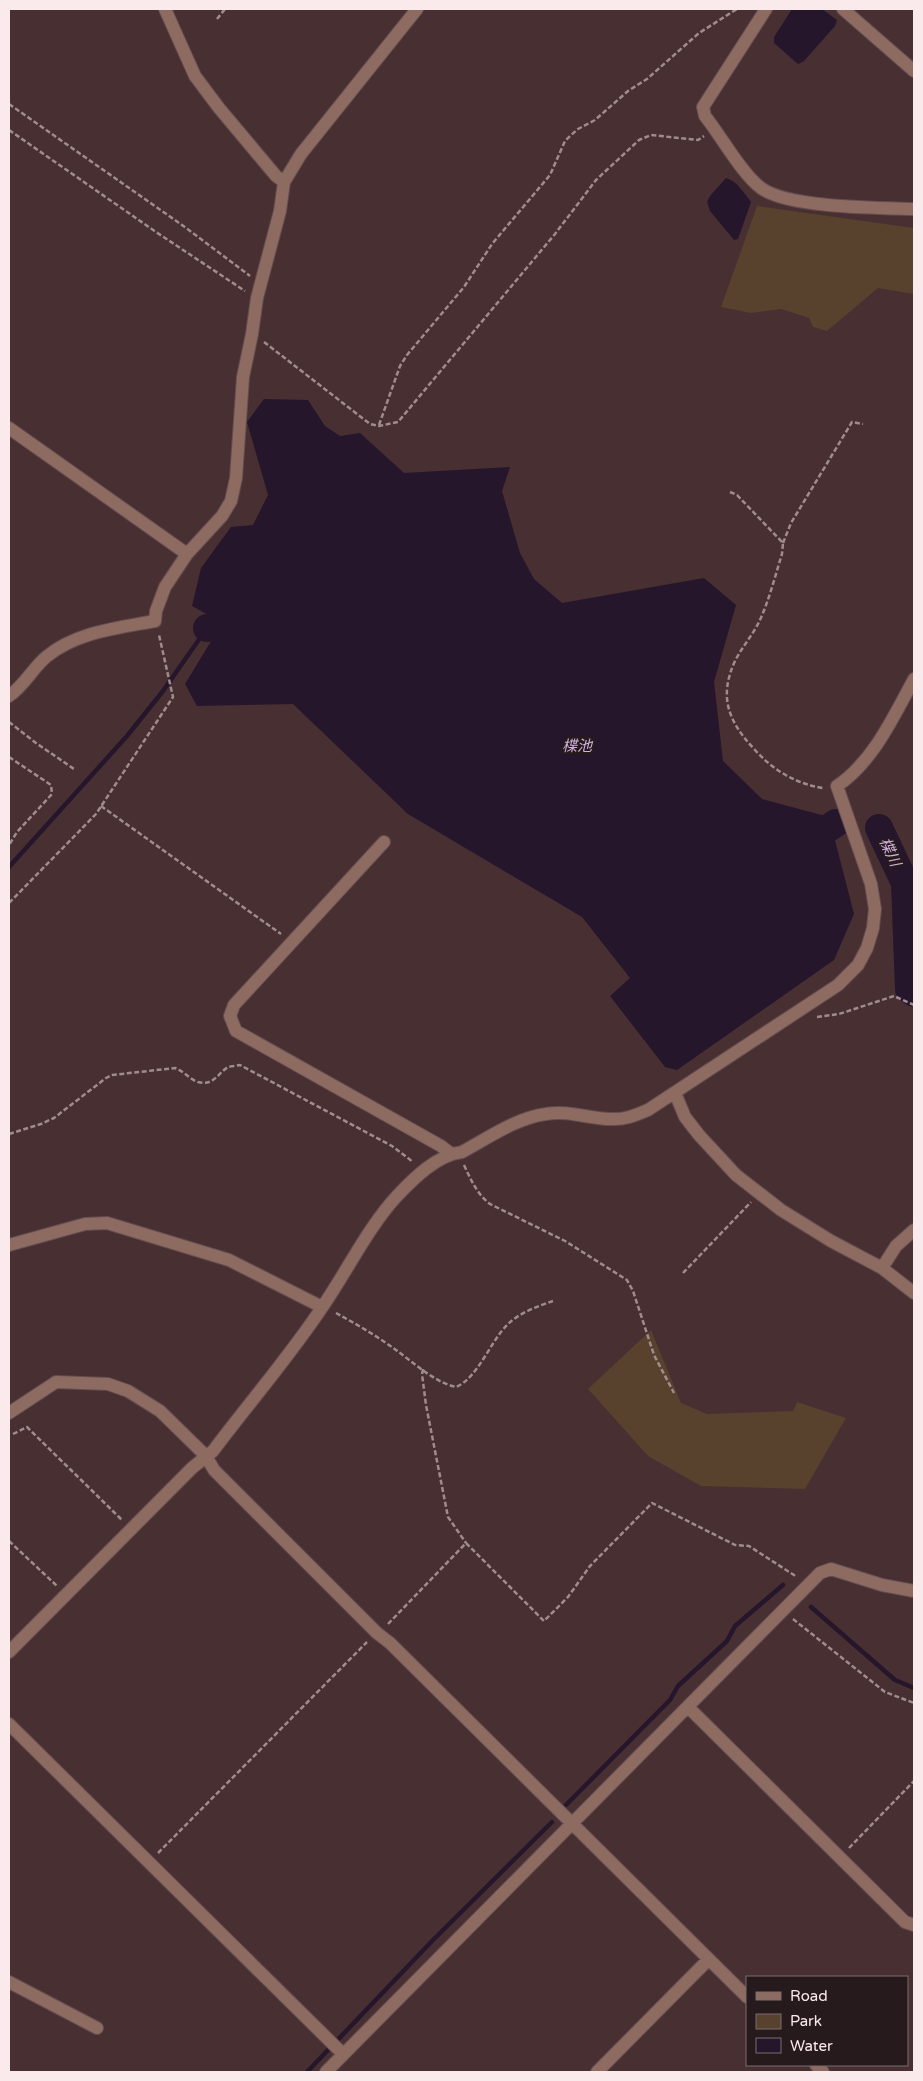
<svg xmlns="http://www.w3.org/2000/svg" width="923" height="2081" font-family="'Varela Round','Noto Sans JP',sans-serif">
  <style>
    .green { fill: #58422d }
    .water { fill: #26162c }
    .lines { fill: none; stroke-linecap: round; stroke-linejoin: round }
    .stream { stroke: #26162c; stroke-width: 4.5 }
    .river { stroke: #26162c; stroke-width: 28 }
    .minor-casing { stroke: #644d50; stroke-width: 14 }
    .path { stroke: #a08c8e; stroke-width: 2.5; stroke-dasharray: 5 2.5; stroke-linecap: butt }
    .minor { stroke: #8e6b61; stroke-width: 12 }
    .labels { text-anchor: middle; stroke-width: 5; stroke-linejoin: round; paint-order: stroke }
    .water-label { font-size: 15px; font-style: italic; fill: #d1b0e0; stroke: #261a1c }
  </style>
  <rect width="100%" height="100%" fill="#472f32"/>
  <!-- green -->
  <path class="green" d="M757,206L914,228V294L878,288L827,331L813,327L809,318L781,309L751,313L721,307Z
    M651,1330L681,1403L707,1414L793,1411L797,1402L846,1418L805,1489L701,1486L648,1456L588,1389Z"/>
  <!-- water -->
  <path class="water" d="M792,9H822L837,20L835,26L804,61L798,64L774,43V37Z
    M726,178C736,180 745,194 751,202L738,239L734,240L710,211L707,202L710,196Z
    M264,399L308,400L325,426L340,436L360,433L404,473L510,467L502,491L520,553L534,579L562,603L704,578L736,605L714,682L723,761L762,799L829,817L854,914L834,960L677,1070L665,1067L610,996L630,978L582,917L408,814L293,704L197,706L185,684L216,633V619L192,606L201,568L231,527L253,525L268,495L247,422Z"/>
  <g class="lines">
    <!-- stream -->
    <path class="stream" d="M9,867L127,736L163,691L207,628
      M811,1607L895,1680L914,1688
      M566,1805L670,1700L678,1686L727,1641L735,1626L783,1585
      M307,2072L432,1941L552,1822"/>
    <!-- river -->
    <path class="river" d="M207,628L252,620
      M879,828L905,883L909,989L914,993
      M800,847L836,823"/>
    <defs>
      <path id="minor" d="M165,9L195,76L219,108L276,176L284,182
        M766,9L703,107L705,116C721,136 742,174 761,188C788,208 879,208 914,209
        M843,9L914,71
        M9,428L187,554
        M9,696C24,686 32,669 46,657C76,632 118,628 155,621L156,611L165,587L187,554L222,516L231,501L236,478L243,377L252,334L257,298L280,211L284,182L301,154L417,9
        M384,842L234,1005L230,1016L236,1031L441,1146L450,1153
        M675,1093L685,1117L699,1135L736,1175L781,1210L831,1241L882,1268L914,1293
        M9,1245L85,1224L107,1223L229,1260L322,1307
        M882,1268L896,1246L914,1230
        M9,1413L56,1382L108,1384L128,1391L160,1411L206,1456L214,1470L377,1633L390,1643L747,1997
        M9,1652L192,1468L213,1451C249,1403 290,1356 323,1306C347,1271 369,1226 397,1196C414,1178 437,1155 462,1152C488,1138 516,1118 546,1114C569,1110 589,1119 611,1119C625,1120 636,1115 648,1110L838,985L858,965L867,948L873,928L875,909L871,884L837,786C873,762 894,716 914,679
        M688,1707L905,1922L914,1925
        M9,1724L343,2054
        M9,1982L97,2028
        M816,2065L823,2072
        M326,2072L820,1573L831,1569L882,1585L914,1591
        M597,2072L708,1960"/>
    </defs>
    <!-- minor casing -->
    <use href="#minor" class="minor-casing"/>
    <!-- path -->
    <path class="path" d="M217,19L225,9
      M9,104L182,225L250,276
      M9,130L156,232L245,291
      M264,342L370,424L379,426L398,422L555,234L596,180L610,167L639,140L651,135L698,140L704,136
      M379,425L400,366L407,355L464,287L492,244L550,175L565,141L570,136L578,129L595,120L628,91L647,79L699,33L737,9
      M730,492L737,495L783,543L782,554C775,576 769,601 759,622C752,636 742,647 735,661C718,698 729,722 755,750C773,770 796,784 823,788
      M783,543L791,523L852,422L863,424
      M9,722L36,743L74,769
      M9,757L51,785L52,794L17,832L9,845
      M101,806L281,934
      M9,903L96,814L173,697L159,635
      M817,1017L839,1014L894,996L914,1005
      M9,1134L41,1124L54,1118L106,1078L112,1075L175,1068C184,1071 189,1079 198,1082C214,1086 217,1074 228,1067C231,1066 236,1066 240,1065L392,1146L413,1162
      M464,1165C471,1180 477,1194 490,1204L565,1241L627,1280L633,1291L654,1355L674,1393
      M683,1273L751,1202
      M336,1313C356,1324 377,1336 396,1350C414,1363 434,1382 456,1387C478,1378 491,1340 508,1324C519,1313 538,1306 553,1301
      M423,1369L422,1374L426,1405L448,1517L466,1543
      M13,1434L27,1427L122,1520
      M9,1541L57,1586
      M793,1619L885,1692L914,1703
      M388,1624L466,1543L544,1621L568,1597L590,1566L652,1503L735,1545L749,1546L797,1577
      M849,1848L914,1781
      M158,1853L367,1642"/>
    <!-- minor -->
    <use href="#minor" class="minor"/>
  </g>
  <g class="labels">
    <!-- water labels -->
    <g class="water-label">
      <text x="577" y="751">楪池</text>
      <text transform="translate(890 852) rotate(65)" y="5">楪川</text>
    </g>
  </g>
  <!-- border -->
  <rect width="923" height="2081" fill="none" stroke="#fbeaec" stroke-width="20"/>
  <!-- legend -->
  <rect x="746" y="1976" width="162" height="90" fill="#261a1c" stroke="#7b6d6f"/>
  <rect x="756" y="1992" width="25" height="8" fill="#8e6b61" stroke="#7b6d6f"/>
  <text x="790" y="2001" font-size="15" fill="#fbeaec">Road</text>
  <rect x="756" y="2014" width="25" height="15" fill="#58422d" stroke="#7b6d6f"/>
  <text x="790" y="2026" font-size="15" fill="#fbeaec">Park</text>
  <rect x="756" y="2038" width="25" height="15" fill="#26162c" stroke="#7b6d6f"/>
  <text x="790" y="2051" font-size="15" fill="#fbeaec">Water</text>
</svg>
